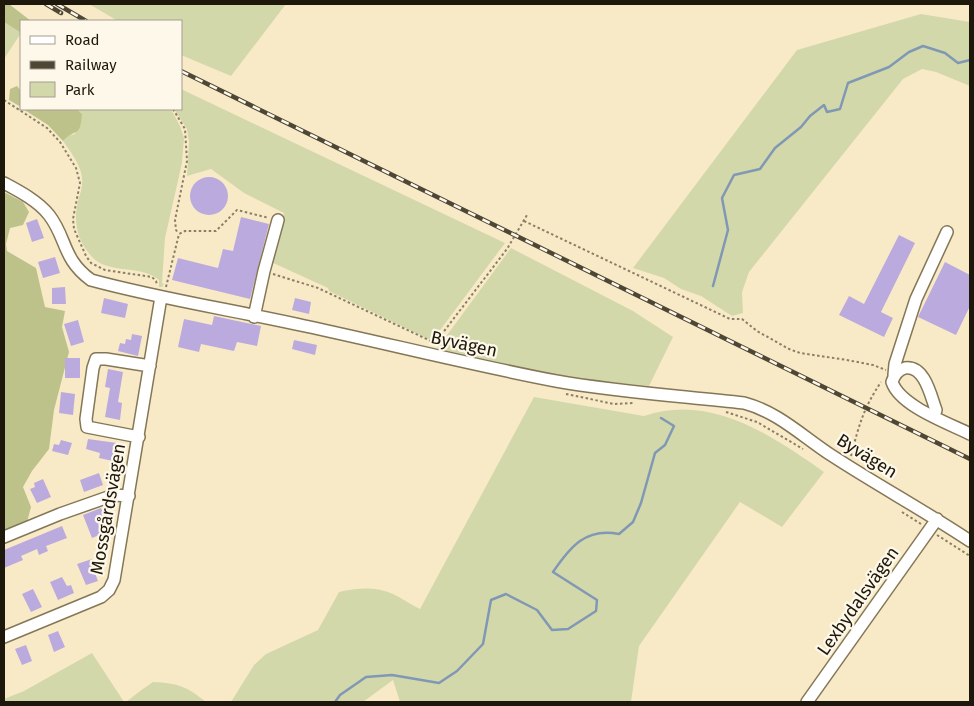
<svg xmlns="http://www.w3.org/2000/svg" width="974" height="706" font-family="'Fira Sans',sans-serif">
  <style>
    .green { fill: #d3d8ab }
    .forest { fill: #bdc28b }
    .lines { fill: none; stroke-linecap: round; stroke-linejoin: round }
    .stream { stroke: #8098b4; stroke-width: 2.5 }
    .building { fill: #bad }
    .minor-casing { stroke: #847757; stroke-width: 14 }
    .path { stroke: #897f67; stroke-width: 2; stroke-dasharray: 2.5 2.5; stroke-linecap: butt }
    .minor { stroke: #fff; stroke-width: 11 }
    .rail-casing { stroke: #4e4735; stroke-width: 4.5 }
    .rail { stroke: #fef8ea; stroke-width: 2.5; stroke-dasharray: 8; stroke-linecap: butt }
    .labels { text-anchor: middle; stroke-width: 4.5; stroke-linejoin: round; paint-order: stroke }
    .street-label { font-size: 18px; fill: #1d180b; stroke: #fef8ea }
  </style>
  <rect width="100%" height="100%" fill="#f9eac7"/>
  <!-- green -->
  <path class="green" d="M89,4H286L231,76L181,55V21H118Z
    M921,14L970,22V86L936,72L922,69L903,79L749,272L742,292L743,313L732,316L701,296L681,289L664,278L633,268L797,50Z
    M4,22L21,33L4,59Z
    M181,89L505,243L435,337L428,339L329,291L328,288L271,262L284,213L244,193L211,169L187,176L189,142L187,129L174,109H181Z
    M77,109H171L180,126L184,138L182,163L165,238L162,283L164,284L162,287H159V280C141,264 109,275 92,257C77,241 73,222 78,201C80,194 83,186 82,178C81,165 70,151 63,141L67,136L75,134L82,114Z
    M511,248L633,311L673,337L649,386L580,379L438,351L439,346Z
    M534,397L644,416C711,393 771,435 824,472L782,527L740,502L639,646L631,702H400L393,680L363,702H231L254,665L266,654L318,630L339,592C357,588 376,586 393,594C402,598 411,605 420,609Z
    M92,653L124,702H4V699L24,691Z
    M153,682C178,683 188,687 206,702H126L140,691Z"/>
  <!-- forest -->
  <path class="forest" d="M4,4H9L31,21H21V33L4,22Z
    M17,86L21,91V107L9,100L10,89Z
    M23,109H77L82,114C80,139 76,127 63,141L48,125Z
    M4,192L23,202L29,212L23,225L10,228L6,244L7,251L36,268L45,307L65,311L62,327L69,352L54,410L49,449L32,471L23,487L31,507L27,522L4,532V380L5,365H4Z"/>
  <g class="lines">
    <!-- stream -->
    <path class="stream" d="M713,286L728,230L722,198L734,175L760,169L775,148L801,127L810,116L824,105L827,112L840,109L848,83L889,67L909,52L923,46L945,53L958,63L970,60
      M335,702L340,695L366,677L392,675L439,683L457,671L483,644L491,600L506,594L537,610L552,630L568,629L596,611L597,600L553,572C570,547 586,527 619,534L633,522L641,503L655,453L665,445L674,426L661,418"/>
  </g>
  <!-- building -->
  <path class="building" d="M190 196a19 19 0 1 1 38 0a19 19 0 1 1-38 0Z
    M241,217L269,224L250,299L172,280L178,258L218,268L223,249L233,251Z
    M37,219L44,238L32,242L26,223Z
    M899,235L915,243L881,312L893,318L884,337L839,315L849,296L864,304Z
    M55,257L60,273L43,278L38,262Z
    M945,262L970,275V306L956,335L918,317Z
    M65,287L66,304H52V288Z
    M104,298L128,304L125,318L101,313Z
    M295,298L311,302L309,314L292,310Z
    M214,316L261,326L257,346L237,342L234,351L201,344L199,352L178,347L184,319L212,325Z
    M78,320L84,342L71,346L64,324Z
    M132,334L142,336L138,356L118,351L120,343L125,344L126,339L131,340Z
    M294,340L317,345L315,355L292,349Z
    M65,358H80V378H65Z
    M108,369L123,372L118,402L122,403L120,420L105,417L110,388L105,387Z
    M61,392L75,394L73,415L59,413Z
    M88,439L117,443L113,461L99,458L100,453L86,449Z
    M61,440L72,443L68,455L52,451L54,444L59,445Z
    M99,473L103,485L84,492L80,480Z
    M43,479L51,497L37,503L30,489L35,487L34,483Z
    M101,508L106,520L100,523L104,533L92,538L83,515Z
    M62,526L67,538L46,546L48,551L39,555L37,549L21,556L23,560L4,568V550Z
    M92,559L96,567L93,568L98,581L86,585L77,564Z
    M62,577L67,586L71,585L74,593L58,600L50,582Z
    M33,589L42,607L31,612L22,594Z
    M58,631L65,647L54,652L48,635Z
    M26,645L32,661L22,665L15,649Z"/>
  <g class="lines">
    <defs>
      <path id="minor" d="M4,183C19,191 38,201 49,215C67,238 62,259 91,280C161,299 233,310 305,326C389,344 472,365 556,381C618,392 681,396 744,403C778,412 802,436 831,455C877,485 925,511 970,541
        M254,317L264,271L278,220
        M894,375L895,364L916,299L947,232
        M934,416L936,410C931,397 925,365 905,368C897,370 894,376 892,382C900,406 948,423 970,434
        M139,437L87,427L86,419L93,368L96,359H106L150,366
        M4,537L60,514L114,495L129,496
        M4,637L101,597L109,590L114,580L161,297
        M807,702L937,519"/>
    </defs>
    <!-- minor casing -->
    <use href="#minor" class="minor-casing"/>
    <!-- path -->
    <path class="path" d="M4,100L47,128L60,142L76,168L80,183L73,219L74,229L86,256L91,263L105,270L152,277L156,281L157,285
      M173,109L185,129L187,161L175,220L176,230L178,233
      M524,221L730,319H742L757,331L789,349L800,353L847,360L873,365L886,370
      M273,274L318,288L435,343
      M166,287L179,234L185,231H216L237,210L269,218
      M435,343L507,249L527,215
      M566,394L614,404L635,403
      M726,412L757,422L803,449
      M851,456C859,425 863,409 881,382
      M902,512L921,524
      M937,535L970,556"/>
    <!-- minor -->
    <use href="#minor" class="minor"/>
    <defs>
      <path id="rail" d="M46,4L61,13
        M57,4L86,21
        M181,71L970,459"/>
    </defs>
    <!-- rail casing -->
    <use href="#rail" class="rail-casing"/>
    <!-- rail -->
    <use href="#rail" class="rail"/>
  </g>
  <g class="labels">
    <!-- street labels -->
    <g class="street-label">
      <text transform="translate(464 344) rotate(12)" y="6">Byvägen</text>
      <text transform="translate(867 456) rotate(32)" y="6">Byvägen</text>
      <text transform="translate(108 509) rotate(-80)" y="6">Mossgårdsvägen</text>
      <text transform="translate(858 601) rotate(-55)" y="6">Lexbydalsvägen</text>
    </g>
  </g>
  <!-- border -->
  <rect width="974" height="706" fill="none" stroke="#1d180b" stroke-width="10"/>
  <!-- legend -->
  <rect x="20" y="20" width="162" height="90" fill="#fef8ea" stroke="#a49e91"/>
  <rect x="30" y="36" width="25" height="8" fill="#ffffff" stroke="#a49e91"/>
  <text x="65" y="45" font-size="15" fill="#1d180b">Road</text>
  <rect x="30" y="61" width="25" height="8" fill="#4e4735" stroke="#a49e91"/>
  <text x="65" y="70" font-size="15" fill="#1d180b">Railway</text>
  <rect x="30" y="82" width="25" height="15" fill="#d3d8ab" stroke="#a49e91"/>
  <text x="65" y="95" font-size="15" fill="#1d180b">Park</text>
</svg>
